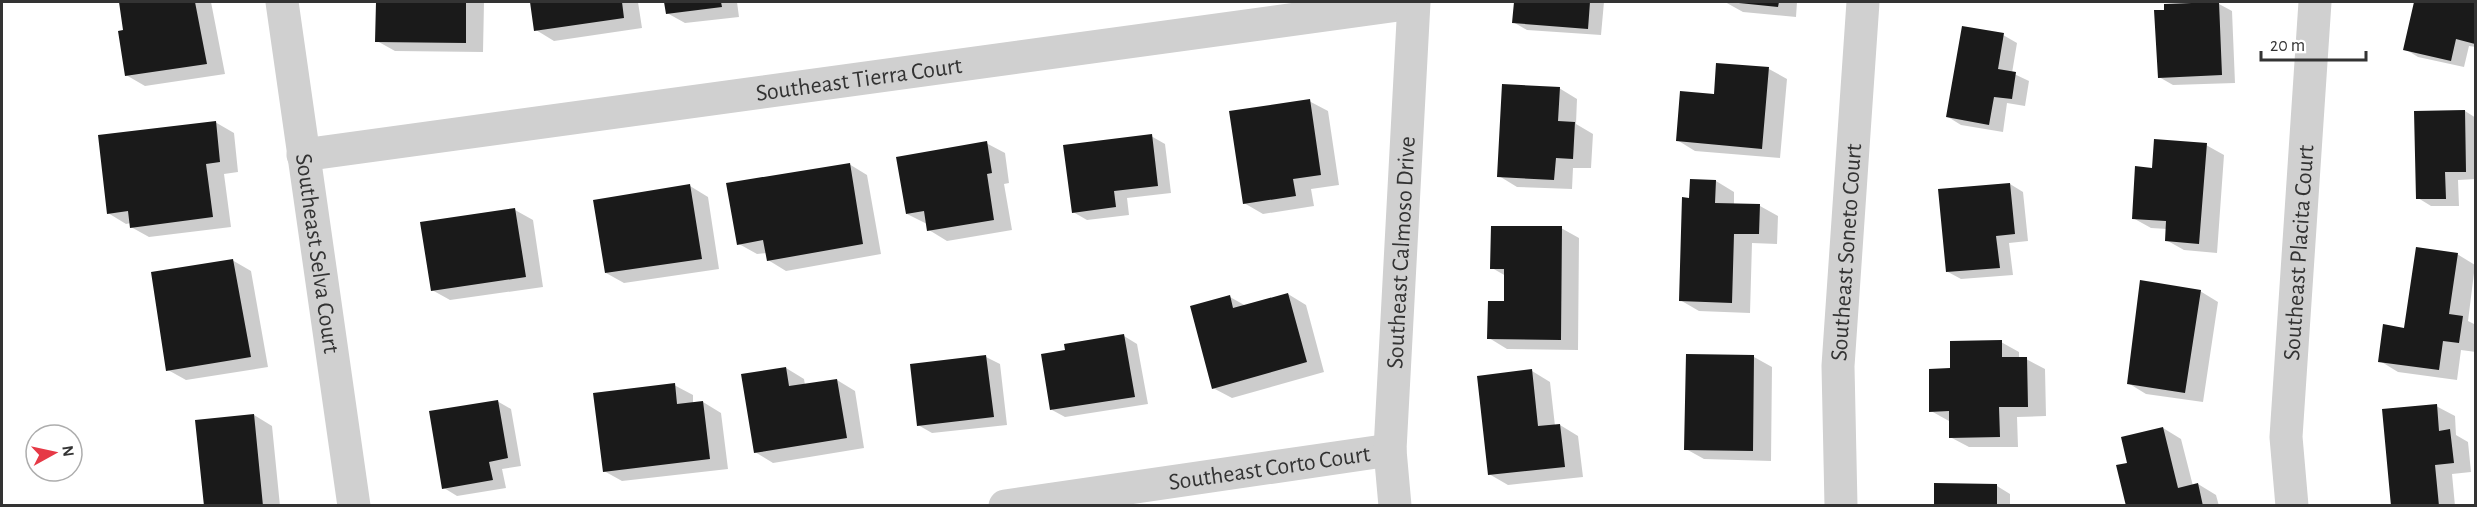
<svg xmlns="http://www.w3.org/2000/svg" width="2477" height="507" font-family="'Alegreya Sans',sans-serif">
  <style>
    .shadow { fill: #0003 }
    .building { fill: #1a1a1a }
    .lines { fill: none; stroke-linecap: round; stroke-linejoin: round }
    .minor { stroke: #d0d0d0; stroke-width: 33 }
    .labels { text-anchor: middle; stroke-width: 6; stroke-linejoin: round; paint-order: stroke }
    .street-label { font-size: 24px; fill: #333; stroke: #fff }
  </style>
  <rect width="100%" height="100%" fill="#fff"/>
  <!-- shadow -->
  <path class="shadow" d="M120,2H211L225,74L145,86L126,75L125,31Z
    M377,2H484L483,52L395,51L377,41Z
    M532,2H638L642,28L554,41L536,30Z
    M666,2H737L739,17L685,23L667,13Z
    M1515,2H1604L1601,35L1527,30L1513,22Z
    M1725,2H1797L1796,17L1743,12Z
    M2415,2H2476V47L2469,46L2464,67L2418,57L2405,49Z
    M2219,4L2232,11L2235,83L2173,85L2159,77Z
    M2003,35L2017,43L2012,73L2029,81L2025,106L2007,103L2003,132L1961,125L1948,117Z
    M1769,69L1787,79L1780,158L1695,151L1677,140Z
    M1559,88L1577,99L1576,124L1593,134L1591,168H1573L1572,189L1517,187L1499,176Z
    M1309,101L1328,111L1339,185L1311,189L1314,206L1263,214L1244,203Z
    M2465,111L2476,118V179L2458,180L2459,206H2431L2418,198Z
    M215,122L234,133L238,172L224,174L231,227L149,237L131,227V223L126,224L108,213Z
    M1151,136L1165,144L1171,193L1127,198L1129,215L1087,220L1073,212Z
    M986,143L1005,153L1009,183L1004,184L1012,230L947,241L929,230L927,224L907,214Z
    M2206,145L2224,155L2217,253L2184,250L2166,240L2167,229L2151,228L2133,218L2153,169Z
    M849,164L867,175L881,254L786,271L768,260L767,253L757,254L739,244Z
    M1716,181L1734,192V205L1760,206L1778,216L1777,244L1752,243L1750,313L1699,311L1680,300L1691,199Z
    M2010,184L2023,192L2028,241L2009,243L2013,275L1961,279L1948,272Z
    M690,186L708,197L719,269L624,283L606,273Z
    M515,210L533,220L543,287L450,300L432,290Z
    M1561,228L1579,238L1578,350L1507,349L1489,338L1506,303V276L1492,268Z
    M2457,254L2475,265L2468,321L2476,325V352L2461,350L2457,380L2398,372L2380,361L2406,329Z
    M232,260L251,271L268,367L186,380L168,370Z
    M2141,282L2200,291L2218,302L2203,402L2146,394L2128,383Z
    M1288,294L1306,305L1324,372L1232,398L1213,388L1230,297L1246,306Z
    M1124,336L1137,344L1148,404L1065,417L1052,410Z
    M2001,342L2019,352V359H2026L2045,369L2046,416L2017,417L2018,447H1969L1950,437L1949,421L1931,411L1952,370Z
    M1687,356L1754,357L1772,367L1771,461L1704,459L1686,449Z
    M986,357L1000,364L1007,425L932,433L918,425Z
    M786,368L804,379L805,385L837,380L855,391L864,448L773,463L755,452Z
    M1532,371L1550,382L1555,426L1560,425L1578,436L1583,477L1508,485L1489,474Z
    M674,385L693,395V403L703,402L721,413L728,469L622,481L604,471Z
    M497,401L511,409L521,466L502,469L506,488L457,496L444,488Z
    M2436,406L2455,416L2456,435L2468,442L2471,472L2452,474L2455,506H2392Z
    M254,415L272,426L280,506H205Z
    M2163,428L2181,439L2193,486L2198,484L2216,495L2219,506H2128V464Z
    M1997,486L2010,494V506H1935Z"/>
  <!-- building -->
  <path class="building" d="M119,2H195L207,64L125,76L118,31L123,30Z
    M376,2H466V43L375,42Z
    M530,2H622L624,18L534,31Z
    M664,2H721L722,7L666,14Z
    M1514,2H1590L1588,29L1512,23Z
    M1729,2H1779L1778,7Z
    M2219,2L2222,75L2158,78L2154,10H2164V4Z
    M2414,2H2476L2475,44L2456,39L2451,61L2403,50Z
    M1962,26L2004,33L1998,69L2016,72L2012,99L1994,97L1989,125L1946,117Z
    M1716,63L1769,67L1762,149L1676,141L1680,91L1714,94Z
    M1502,84L1560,87L1558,121L1575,122L1573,159L1556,158L1554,180L1497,177Z
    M1310,99L1321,175L1293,179L1296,196L1243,204L1229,111Z
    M2465,110L2466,172H2445L2446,199H2416L2414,111Z
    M216,121L220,162L206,164L213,217L130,228L128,211L107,214L98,135Z
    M1152,134L1158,186L1114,191L1116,207L1072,213L1063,145Z
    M2154,139L2207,143L2199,244L2165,241L2166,221L2132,219L2135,166L2152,168Z
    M987,141L992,173L987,174L994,220L927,231L924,211L906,214L896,157Z
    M850,163L863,244L767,261L763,240L737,245L726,183Z
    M1690,179L1716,180L1715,203L1760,204L1759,234H1734L1732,303L1679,301L1682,197L1689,198Z
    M2010,183L2015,234L1996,236L2000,268L1946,272L1938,189Z
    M690,184L702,259L605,273L593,200Z
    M515,208L526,277L431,291L420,222Z
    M1491,226H1562L1561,340L1487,339L1488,301H1504V269H1490Z
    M2416,247L2458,253L2449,314L2463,316L2459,343L2443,341L2439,370L2378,362L2383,324L2404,328Z
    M233,259L251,357L166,371L151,272Z
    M2140,280L2201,290L2185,393L2127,384Z
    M1288,293L1307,362L1212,389L1190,306L1230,295L1233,308Z
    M1124,334L1135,397L1050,410L1041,354L1065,350L1064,344Z
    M2002,340V357H2027L2028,407H1999L2000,437L1949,438V411L1929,412V369L1950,368V341Z
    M1686,354L1754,355L1753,451L1684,450Z
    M986,355L994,417L917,426L910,364Z
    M786,367L789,386L837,379L847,438L754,453L741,374Z
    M1532,369L1538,426L1560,424L1565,467L1488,475L1477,376Z
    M675,383L677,404L703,401L710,459L603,472L593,393Z
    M498,400L508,458L489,462L493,480L442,489L429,411Z
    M2437,404L2439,431L2450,429L2454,463L2435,465L2439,506H2391L2382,409Z
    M254,414L263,506H204L195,420Z
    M2163,427L2178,488L2198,483L2203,506H2126L2116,465L2127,463L2121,437Z
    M1934,483L1997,484V506H1934Z"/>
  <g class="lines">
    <!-- minor -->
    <g class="minor">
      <path id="s1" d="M282,2L354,506"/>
      <path id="s2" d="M303,155L1413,3"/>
      <path id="s3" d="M1005,506L1390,450"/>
      <path id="s4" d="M1395,506L1390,450L1414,2"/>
      <path id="s5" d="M1841,506L1838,366L1863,2"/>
      <path id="s6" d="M2292,506L2286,437L2315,2"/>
    </g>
  </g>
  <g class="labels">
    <!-- street labels -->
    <g class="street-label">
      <text dy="8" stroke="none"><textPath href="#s2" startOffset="561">Southeast Tierra Court</textPath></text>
      <text dy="8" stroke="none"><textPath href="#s5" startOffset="254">Southeast Soneto Court</textPath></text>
      <text dy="8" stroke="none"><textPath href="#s1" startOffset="254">Southeast Selva Court</textPath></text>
      <text dy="8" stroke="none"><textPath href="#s4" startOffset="254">Southeast Calmoso Drive</textPath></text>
      <text dy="8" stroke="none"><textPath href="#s6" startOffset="254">Southeast Placita Court</textPath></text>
      <text dy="8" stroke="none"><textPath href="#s3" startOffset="267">Southeast Corto Court</textPath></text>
    </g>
  </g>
  <!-- border -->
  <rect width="2477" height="507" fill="none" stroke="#333333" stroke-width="6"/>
  <!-- north arrow -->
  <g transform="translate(54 453) rotate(82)"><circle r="28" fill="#ffffff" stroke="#adadad" stroke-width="1.5"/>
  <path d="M0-4.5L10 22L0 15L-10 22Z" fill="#e63946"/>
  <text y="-9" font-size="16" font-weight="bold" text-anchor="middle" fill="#333333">N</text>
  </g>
  <!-- scale -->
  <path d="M2261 51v9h105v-9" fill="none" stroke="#333333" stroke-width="3"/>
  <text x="2270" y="51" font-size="18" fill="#333333" stroke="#ffffff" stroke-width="4.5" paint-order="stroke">20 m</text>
</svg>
